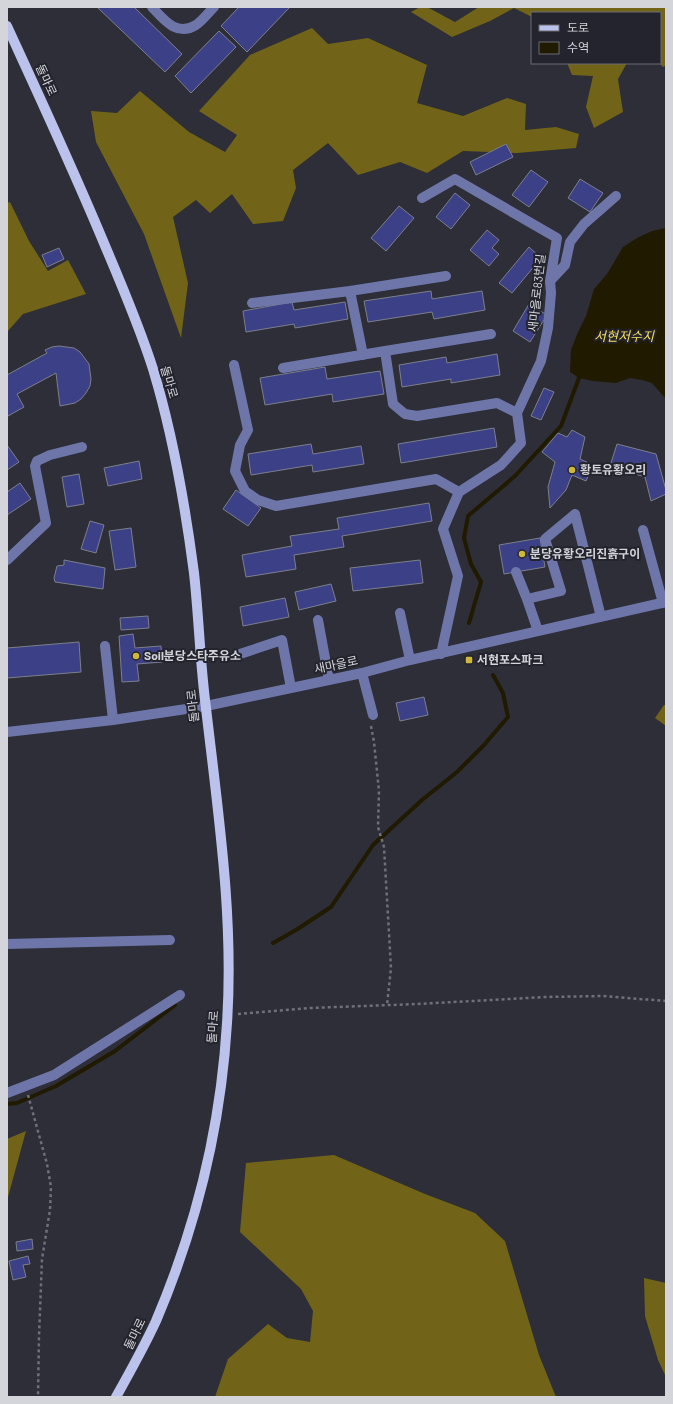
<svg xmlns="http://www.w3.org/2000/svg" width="673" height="1404" font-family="Barlow,'Noto Sans KR',sans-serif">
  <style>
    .forest { fill: #716418 }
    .water { fill: #201a00 }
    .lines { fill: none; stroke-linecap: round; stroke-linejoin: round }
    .stream { stroke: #201a00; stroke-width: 4 }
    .building { fill: #3b4087; stroke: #7d7f8a }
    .path { stroke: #6f7078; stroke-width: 2.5; stroke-dasharray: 3 3; stroke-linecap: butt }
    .minor { stroke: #6e76a9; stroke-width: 10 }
    .major { stroke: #bbc3ed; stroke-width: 10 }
    .poi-dot { fill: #cfb837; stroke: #23242d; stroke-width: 1.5 }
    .labels { text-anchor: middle; stroke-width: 4; stroke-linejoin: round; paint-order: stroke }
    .street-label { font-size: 12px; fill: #d4d5db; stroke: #23242d }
    .poi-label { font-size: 12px; font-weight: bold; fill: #d4d5db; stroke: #23242d; text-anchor: start }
    .water-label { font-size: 13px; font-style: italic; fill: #f5de5f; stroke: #23242d }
  </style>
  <rect width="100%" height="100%" fill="#2d2e37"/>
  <!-- forest -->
  <path class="forest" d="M420,7H427L455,22L479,7H666V65L663,67L659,63H660V13H532V17L514,8L490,21L452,37L411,12Z
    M312,28L328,44L368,38L427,65L417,103L463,116L507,98L526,104L525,130L556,127L579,134L576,148L517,153L463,151L427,173L400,162L358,175L328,143L293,170L296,188L283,221L253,224L232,194L210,213L196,200L173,217L188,283L181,338L144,234L96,142L91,111L117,113L140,91L189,132L225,152L237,135L199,111L250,55Z
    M567,63H627L618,79L623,112L594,128L586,107L593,76L572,75Z
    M10,202L29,241L48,271L68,260L86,294L23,314L7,332V203Z
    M664,705H666V726L655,718Z
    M26,1131L8,1197L7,1199V1139Z
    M334,1155L425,1194L475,1213L505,1241L539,1355L556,1397H215L228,1359L268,1324L287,1338L310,1342L313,1311L301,1289L240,1232L246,1163Z
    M644,1278L666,1283V1377L658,1360L645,1316Z"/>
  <!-- water -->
  <path class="water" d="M666,228V398H665L652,383L642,380L630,378L616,383L593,381L579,378L570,372L571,350L578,332L586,316L594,289L607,274L623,247L637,238L652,231Z"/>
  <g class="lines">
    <!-- stream -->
    <path class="stream" d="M469,623L481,582L471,564L464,538L468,516L515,476L561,426L579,378
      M273,943L296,930L331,907L373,845L422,800L457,772L484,745L508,717L503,693L493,675
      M7,1104L17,1103L56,1086L115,1051L175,1005"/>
  </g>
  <!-- building -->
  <path class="building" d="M97,7H134L182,54L165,72Z
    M239,7H288L289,8L247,52L221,26Z
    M219,31L236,47L191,93L175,76Z
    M506,144L513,157L476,175L470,162Z
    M531,170L548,182L529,207L512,195Z
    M580,179L603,193L590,212L568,198Z
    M455,193L470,205L451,229L436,217Z
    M399,206L414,218L386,251L371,238Z
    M487,230L499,240L492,248L499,254L489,266L470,250Z
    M529,247L541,258L512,293L499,283Z
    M59,248L64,259L47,267L42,255Z
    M431,291L432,299L482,291L485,310L434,319L432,312L368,322L364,301Z
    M292,302L294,310L345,302L348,319L295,328L294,324L246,332L243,311Z
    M529,304L547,315L530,342L513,331Z
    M59,346L74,348L80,352L89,364L91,379L90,386L86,393L81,399L75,403L60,406L56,373L17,394L24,407L8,416L7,413V375L47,353L45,350L52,347Z
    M497,354L500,375L451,383V379L402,387L399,365L446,357L447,363Z
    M325,367L327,379L380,371L384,394L333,402L332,394L265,405L260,378Z
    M544,388L554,392L541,420L531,416Z
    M494,428L497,447L401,463L398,444Z
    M572,430L585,437L580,459L593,465L586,481L572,475L566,490L550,508L548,487L555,462L542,452L558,433L567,437Z
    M311,444L313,454L361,446L364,464L313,472L312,465L251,475L248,454Z
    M617,444L656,454L666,490V494L651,501L645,477L610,466Z
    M7,445L19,462L7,470Z
    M139,461L142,479L108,486L104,468Z
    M79,474L84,504L67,507L62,477Z
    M20,483L31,499L7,515V492Z
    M236,490L261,508L248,526L223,509Z
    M429,503L432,521L342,536L344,547L294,555L296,569L246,577L242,555L292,546L290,536L339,529L337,518Z
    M90,521L104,525L96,553L81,549Z
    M131,528L136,567L115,570L109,531Z
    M540,538L545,567L504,574L499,545Z
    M64,560L105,568L103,589L55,582L54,578L57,566L64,565Z
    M420,560L423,583L353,591L350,568Z
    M331,584L336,601L299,610L295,592Z
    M285,598L289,617L243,626L240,607Z
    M148,616L149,628L121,630L120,618Z
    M133,634L135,648L161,646L162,662L137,664L139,681L122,682L119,636Z
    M79,642L81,672L7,678V648Z
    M424,697L428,715L400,721L396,703Z
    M32,1239L33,1249L17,1251L16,1242Z
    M28,1256L30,1264L23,1265L26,1277L13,1280L9,1261Z"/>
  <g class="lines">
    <!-- path -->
    <path class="path" d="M371,726L374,742L379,791L378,827L384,847L391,968L387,1005
      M238,1014L310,1008L418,1004L545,997L602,996L666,1001
      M28,1095L47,1164L51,1187L50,1210L42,1259L39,1336L38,1397"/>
    <!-- minor -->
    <path class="minor" d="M152,7C164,20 177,37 196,25C203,20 208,13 214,7
      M422,198L455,179L557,238L550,281L551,293L548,328L541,361L517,413L521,443L501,465L459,492L443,529L458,576L441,654
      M550,281L565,265L570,242L584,224L616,196
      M252,303L350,291
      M491,334L385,351L393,404L405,414L417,416L497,403L517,413
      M363,355L350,291L446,276
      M234,365L248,430L240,445L235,471L245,491L258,500L276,506L436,479L459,492
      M283,368L385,351
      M643,530L663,603
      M7,560L46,523L35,466L37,461L50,455L82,447
      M516,572L527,599
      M400,613L410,660
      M318,620L329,680
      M538,631L527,599L561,591L545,539L575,514L601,617
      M105,646L113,720
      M240,654L282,640L291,688
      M362,673L373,715
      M7,732L113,720L206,706L362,673L410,660L666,602
      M7,944L170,940
      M7,1093L54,1075L180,995"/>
    <!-- major -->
    <path class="major" d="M7,26C41,100 75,173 106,248C123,288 140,328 153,369C173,435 185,504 194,573C199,618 200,663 206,708C218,812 234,918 227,1023C221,1125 196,1227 156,1321C144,1347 130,1372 116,1397"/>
  </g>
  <!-- markers -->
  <g class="poi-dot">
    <circle cx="572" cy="470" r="4"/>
    <circle cx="522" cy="554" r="4"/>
    <circle cx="136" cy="656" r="4"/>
    <rect x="465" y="656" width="8" height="8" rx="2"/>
  </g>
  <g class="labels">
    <!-- street labels -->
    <g class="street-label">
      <text transform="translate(46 80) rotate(65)" y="4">돌마로</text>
      <text transform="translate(537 293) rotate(-84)" y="4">새마을로83번길</text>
      <text transform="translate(169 382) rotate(74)" y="4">돌마로</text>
      <text transform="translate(336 665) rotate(-12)" y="4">새마을로</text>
      <text transform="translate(193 706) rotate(-96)" y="4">돌마로</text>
      <text transform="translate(213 1027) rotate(-86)" y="4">돌마로</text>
      <text transform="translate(135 1334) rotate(-64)" y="4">돌마로</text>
    </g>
    <!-- poi labels -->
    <g class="poi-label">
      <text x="580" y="474">황토유황오리</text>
      <text x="530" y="558">분당유황오리진흙구이</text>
      <text x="144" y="660">Soil분당스타주유소</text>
      <text x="477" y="664">서현포스파크</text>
    </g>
    <!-- water labels -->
    <g class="water-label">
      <text x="624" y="341">서현저수지</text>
    </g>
  </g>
  <!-- border -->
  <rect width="673" height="1404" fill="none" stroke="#d4d5db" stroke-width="16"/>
  <!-- legend -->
  <rect x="531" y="12" width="130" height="52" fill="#23242d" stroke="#6a6b73"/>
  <rect x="539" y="25" width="20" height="6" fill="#bbc3ed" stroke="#6a6b73"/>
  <text x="567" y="32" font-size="12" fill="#d4d5db">도로</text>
  <rect x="539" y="42" width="20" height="12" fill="#201a00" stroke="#6a6b73"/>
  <text x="567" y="52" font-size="12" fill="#d4d5db">수역</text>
</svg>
